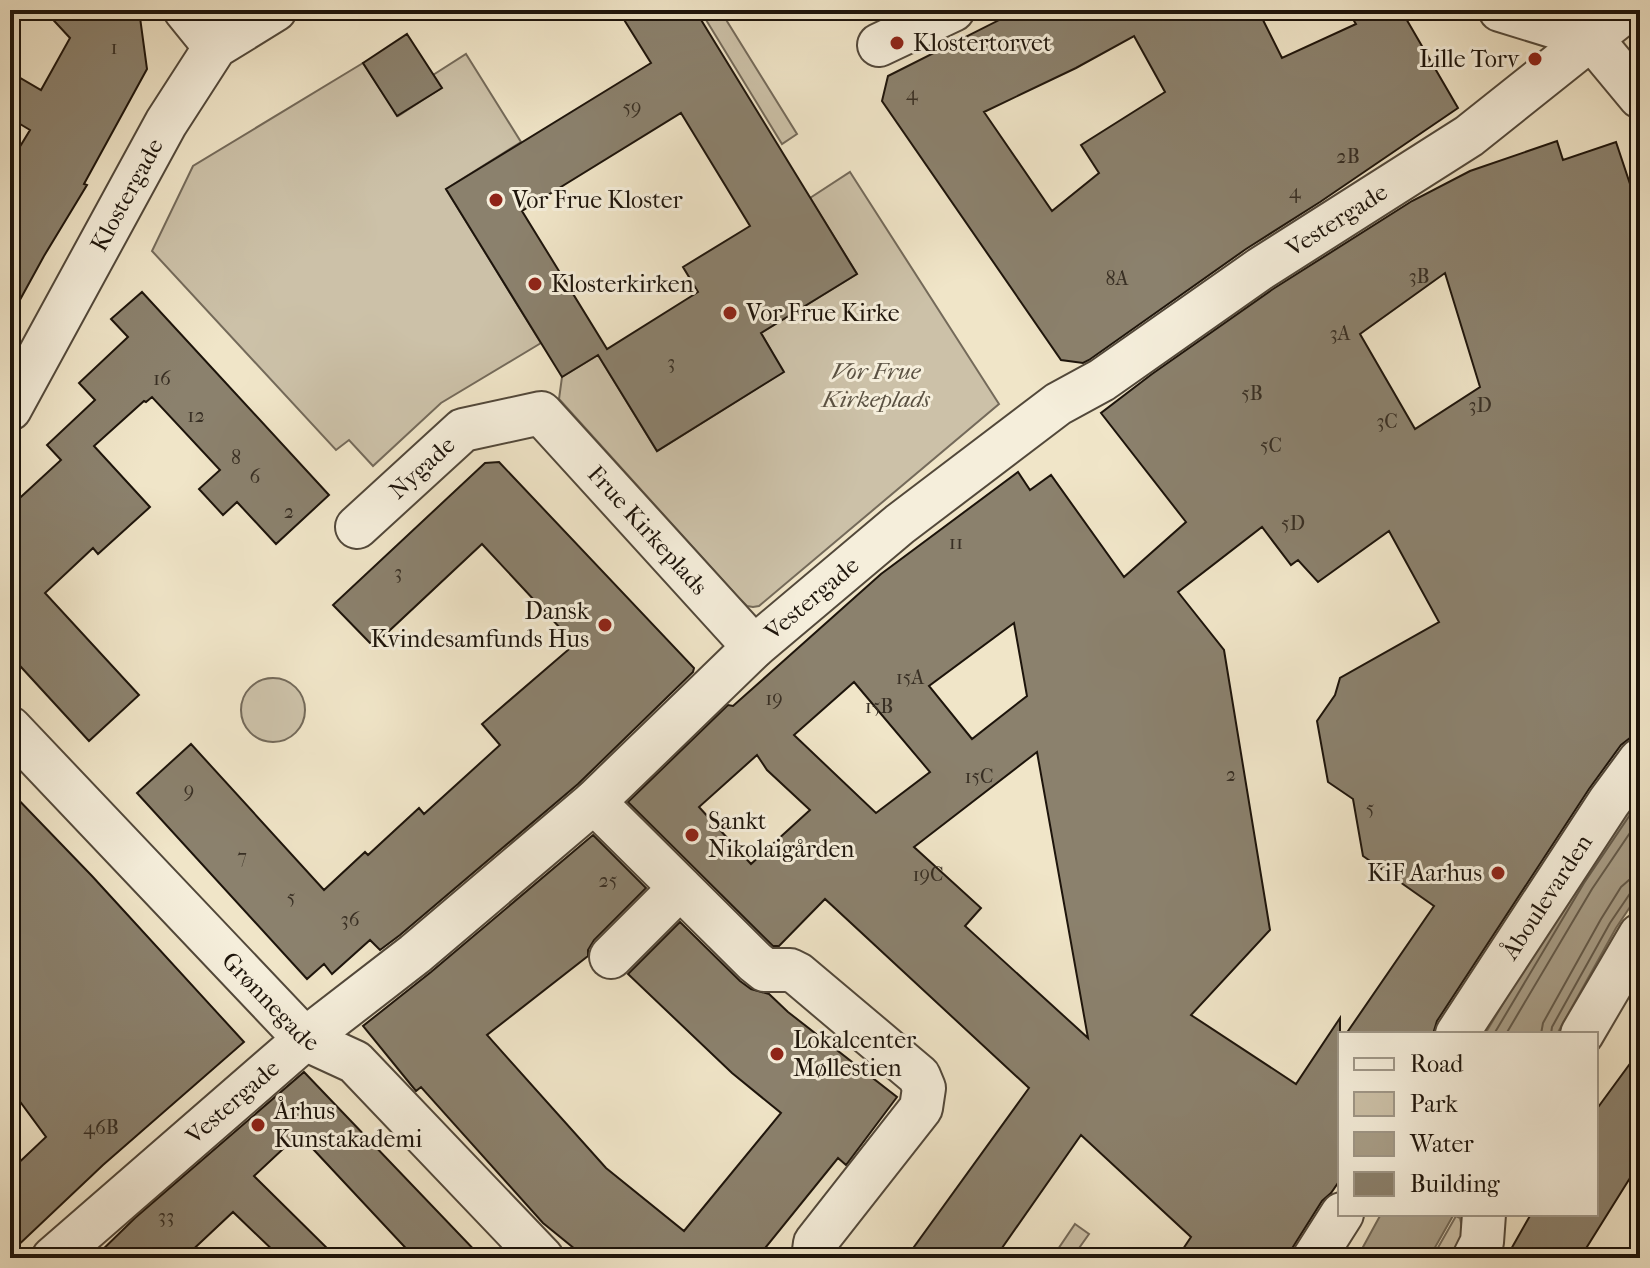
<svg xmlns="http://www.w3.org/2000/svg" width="1650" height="1268" font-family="'IM FELL French Canon',serif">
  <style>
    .green { fill: #ccc1a8; stroke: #746a5a; stroke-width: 2 }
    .water { fill: #a89e88; stroke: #706756; stroke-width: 2 }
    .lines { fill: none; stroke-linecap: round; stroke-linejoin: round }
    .shore { stroke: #62594a; stroke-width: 2 }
    .building { fill: #8b816d; stroke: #1d140b; stroke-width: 2; fill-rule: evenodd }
    .minor-casing { stroke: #52483a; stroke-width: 46 }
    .minor { stroke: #f5eedb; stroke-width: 42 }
    .poi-dot { fill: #8f2418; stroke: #f5eedb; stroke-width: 3 }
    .labels { text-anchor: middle; stroke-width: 6; stroke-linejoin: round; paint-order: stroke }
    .number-label { font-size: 20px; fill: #382f24 }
    .poi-label { font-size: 24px; fill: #1d140b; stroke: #f5eedb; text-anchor: start }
    .street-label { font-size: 24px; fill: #1d140b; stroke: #f5eedb }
    .park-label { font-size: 24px; font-style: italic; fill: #5a5142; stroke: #f5eedb }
  </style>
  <rect width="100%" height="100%" fill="#f0e5c8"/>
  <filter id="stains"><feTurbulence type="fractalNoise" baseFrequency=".0025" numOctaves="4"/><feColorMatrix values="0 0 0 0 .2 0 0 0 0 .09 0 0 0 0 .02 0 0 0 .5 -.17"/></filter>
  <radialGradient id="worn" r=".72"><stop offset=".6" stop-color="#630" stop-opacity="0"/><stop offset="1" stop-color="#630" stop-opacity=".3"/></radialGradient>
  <!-- green -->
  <path class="green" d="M700,10H720L797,134L782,144Z
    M466,54L521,142L446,189L541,343L441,403L373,466L349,440L336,450L152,251L193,166L363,63L398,116L441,88L433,75Z
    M850,172L999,404L759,606L753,607L747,606L738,597L559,399L562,377L598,355L657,451L783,372L761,333L857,274L810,198Z
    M241 710a32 32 0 1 1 64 0a32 32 0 1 1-64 0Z
    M1456,1216L1460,1218C1465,1236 1459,1243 1452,1258H1432Z
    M1075,1224L1089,1234L1072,1258H1052Z"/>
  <!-- water -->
  <path class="water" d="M1640,787V892L1616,928L1557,1034H1485L1577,879Z
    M1381,1214H1454L1429,1258H1357Z"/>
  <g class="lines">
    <!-- shore -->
    <path class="shore" d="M1494,1034L1584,883L1640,800
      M1506,1034L1592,889L1640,818
      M1541,1034L1543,1023L1601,919L1621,887L1629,880L1640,878
      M1551,1034L1552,1027L1610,923L1631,892L1640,888"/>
  </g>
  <!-- building -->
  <path class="building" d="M44,10H139L147,69L84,184L87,185L44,256L10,318V163L30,130L10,118V72L41,90L70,38Z
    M618,10H695L857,274L761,333L784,372L657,451L598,355L562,377L446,189L651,63ZM681,113L750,226L683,267L698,292L607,349L522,211Z
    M1019,10H1258L1282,58L1356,24L1347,10H1401L1458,108L1320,202L1246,249L1089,360L1083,363L1061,360L882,101L888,76ZM1134,36L1165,92L1081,145L1099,173L1052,211L984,112L1076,68Z
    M407,34L442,88L397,116L363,63Z
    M1557,141L1563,160L1616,142L1640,214V736L1630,738L1621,745L1589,789L1437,1021L1433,1034H1346L1434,906L1363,856L1353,799L1328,782L1317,721L1335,695L1340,678L1439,622L1389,531L1318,582L1298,560L1291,565L1262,527L1178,592L1224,650L1270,930L1191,1015L1296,1084L1340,1018V1180L1331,1193L1322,1201L1286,1258H1177L1191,1237L1081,1135L995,1258H906L1029,1088L825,899L779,946H773L628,802L728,705L733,706L881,574L1018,472L1030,490L1051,475L1124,577L1186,522L1101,413L1152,374L1273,289L1412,201L1470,171ZM1445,273L1480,387L1415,429L1360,334ZM1014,623L1027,696L972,739L929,686ZM854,682L930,772L876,813L794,735ZM1037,752L1088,1038L965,926L981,908L914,847ZM757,755L767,770L810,810L751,864L699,807Z
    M142,292L329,495L276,544L237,502L223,515L199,489L220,470L152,397L146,402L144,401L94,446L150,507L98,554L93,548L45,593L139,695L89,741L10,655V507L61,460L47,445L95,400L79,383L128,337L111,319Z
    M499,462L694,668L693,672L578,784L400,935L380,950L370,940L332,974L324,964L307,979L137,793L191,744L324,890L365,852L368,855L419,808L424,814L500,745L482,724L575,644L482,544L373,646L333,605L485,463Z
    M10,791L92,876L244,1042L103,1165L10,1253V1171L46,1137L10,1088Z
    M593,835L646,888L594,940L588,950V956L487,1035L606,1168L684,1231L781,1113L732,1073L628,974L680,922L740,981L751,989L769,994L788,1012L897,1097L846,1165L838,1158L757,1258H586L543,1223L421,1087L416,1091L363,1026L431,972Z
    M1640,1050V1162L1580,1258H1506L1531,1214H1596V1110Z
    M304,1072L482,1258H415L299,1134L254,1176L337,1258H281L233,1212L184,1258H94L135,1218Z"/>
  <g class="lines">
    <defs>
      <g id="minor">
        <path d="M185,10L215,47"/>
        <path d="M1500,10L1591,38L1640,97"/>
        <path d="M879,45L953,10"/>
        <path id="s1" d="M10,409L166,123L215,47L275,10"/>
        <path id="s2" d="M357,527L463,430L541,413L754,647"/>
        <path id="s3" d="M10,728L305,1039L355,1062L542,1258"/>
        <path d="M594,802L755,962L765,970H790L798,974L919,1076L924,1088L921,1108L815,1243L813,1258"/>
        <path d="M611,957L680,888"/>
        <path id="s4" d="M1457,1034L1609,802L1640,760"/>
        <path d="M1582,1034L1640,935"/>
        <path id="s5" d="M53,1258L305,1039L415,954L594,802L754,647L900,524L1058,404L1102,380L1260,269L1469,136L1627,10"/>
        <path d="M1314,1258L1342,1214"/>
        <path d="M1474,1258L1482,1242L1484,1214"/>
      </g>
    </defs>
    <!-- minor casing -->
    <use href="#minor" class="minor-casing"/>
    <!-- minor -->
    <use href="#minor" class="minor"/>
  </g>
  <!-- markers -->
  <g class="poi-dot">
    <circle cx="897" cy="43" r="8"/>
    <circle cx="1535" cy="59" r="8"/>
    <circle cx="496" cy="200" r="8"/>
    <circle cx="535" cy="284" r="8"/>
    <circle cx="730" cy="313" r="8"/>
    <circle cx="605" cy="625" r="8"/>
    <circle cx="692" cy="835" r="8"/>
    <circle cx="1498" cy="873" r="8"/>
    <circle cx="777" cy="1054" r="8"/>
    <circle cx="258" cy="1125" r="8"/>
  </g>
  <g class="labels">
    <!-- number labels -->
    <g class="number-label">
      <text x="114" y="54">1</text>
      <text x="912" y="100">4</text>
      <text x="632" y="114">59</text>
      <text x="1348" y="163">2B</text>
      <text x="1295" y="198">4</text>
      <text x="1419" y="283">3B</text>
      <text x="1117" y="285">8A</text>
      <text x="1340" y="340">3A</text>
      <text x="671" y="369">3</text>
      <text x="162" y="385">16</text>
      <text x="1252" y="400">5B</text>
      <text x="1480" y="412">3D</text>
      <text x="196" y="422">12</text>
      <text x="1387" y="428">3C</text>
      <text x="1271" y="452">5C</text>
      <text x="236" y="464">8</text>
      <text x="255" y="483">6</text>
      <text x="289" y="518">2</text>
      <text x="1293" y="530">5D</text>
      <text x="956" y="549">11</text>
      <text x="398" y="579">3</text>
      <text x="910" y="684">15A</text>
      <text x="774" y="705">19</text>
      <text x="879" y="713">15B</text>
      <text x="1231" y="781">2</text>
      <text x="979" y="783">15C</text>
      <text x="189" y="797">9</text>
      <text x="1370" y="815">5</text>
      <text x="242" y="863">7</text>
      <text x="928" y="881">19C</text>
      <text x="608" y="887">25</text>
      <text x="291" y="904">5</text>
      <text x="350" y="926">36</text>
      <text x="101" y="1134">46B</text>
      <text x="166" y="1223">33</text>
    </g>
    <!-- poi labels -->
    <g class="poi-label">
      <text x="913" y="51">Klostertorvet</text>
      <text x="1519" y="67" text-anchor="end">Lille Torv</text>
      <text x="512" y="208">Vor Frue Kloster</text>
      <text x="551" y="292">Klosterkirken</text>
      <text x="746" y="321">Vor Frue Kirke</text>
      <text x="589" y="619" text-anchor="end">Dansk<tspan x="589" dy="28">Kvindesamfunds Hus</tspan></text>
      <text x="708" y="829">Sankt<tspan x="708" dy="28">Nikolaigården</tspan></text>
      <text x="1482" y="881" text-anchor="end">KiF Aarhus</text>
      <text x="793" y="1048">Lokalcenter<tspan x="793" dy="28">Møllestien</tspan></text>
      <text x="274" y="1119">Århus<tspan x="274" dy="28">Kunstakademi</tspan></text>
    </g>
    <!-- street labels -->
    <g class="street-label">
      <text dy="8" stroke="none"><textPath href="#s1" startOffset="244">Klostergade</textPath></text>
      <text dy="8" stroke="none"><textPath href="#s5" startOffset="1654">Vestergade</textPath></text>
      <text dy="8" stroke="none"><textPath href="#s2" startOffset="88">Nygade</textPath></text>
      <text dy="8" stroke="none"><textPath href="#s2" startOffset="382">Frue Kirkeplads</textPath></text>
      <text dy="8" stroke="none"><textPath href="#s5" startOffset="1006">Vestergade</textPath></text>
      <text dy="8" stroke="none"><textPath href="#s4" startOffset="164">Åboulevarden</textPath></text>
      <text dy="8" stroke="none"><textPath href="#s3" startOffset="378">Grønnegade</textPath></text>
      <text dy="8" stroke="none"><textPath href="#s5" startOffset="238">Vestergade</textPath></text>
    </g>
    <!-- park labels -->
    <g class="park-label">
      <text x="876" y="379">Vor Frue<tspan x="876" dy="28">Kirkeplads</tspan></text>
    </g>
  </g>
  <!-- margin -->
  <rect width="1650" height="1268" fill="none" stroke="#f0e5c8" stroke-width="40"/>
  <rect x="12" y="12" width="1626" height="1244" fill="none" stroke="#1d140b" stroke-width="4"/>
  <rect x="20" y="20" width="1610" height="1228" fill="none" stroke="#1d140b" stroke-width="2"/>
  <!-- legend -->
  <rect x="1338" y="1032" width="260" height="184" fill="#f5eedb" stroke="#9f9788" stroke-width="2"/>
  <rect x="1354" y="1058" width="40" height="12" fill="#f5eedb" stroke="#9f9788" stroke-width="2"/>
  <text x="1410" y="1072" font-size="24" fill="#1d140b">Road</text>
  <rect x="1354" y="1092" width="40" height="24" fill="#ccc1a8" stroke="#9f9788" stroke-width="2"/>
  <text x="1410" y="1112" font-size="24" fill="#1d140b">Park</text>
  <rect x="1354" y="1132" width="40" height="24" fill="#a89e88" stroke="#9f9788" stroke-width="2"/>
  <text x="1410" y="1152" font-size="24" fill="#1d140b">Water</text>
  <rect x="1354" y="1172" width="40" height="24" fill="#8b816d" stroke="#9f9788" stroke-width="2"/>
  <text x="1410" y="1192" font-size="24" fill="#1d140b">Building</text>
  <rect width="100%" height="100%" filter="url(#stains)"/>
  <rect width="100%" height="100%" fill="url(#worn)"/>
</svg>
